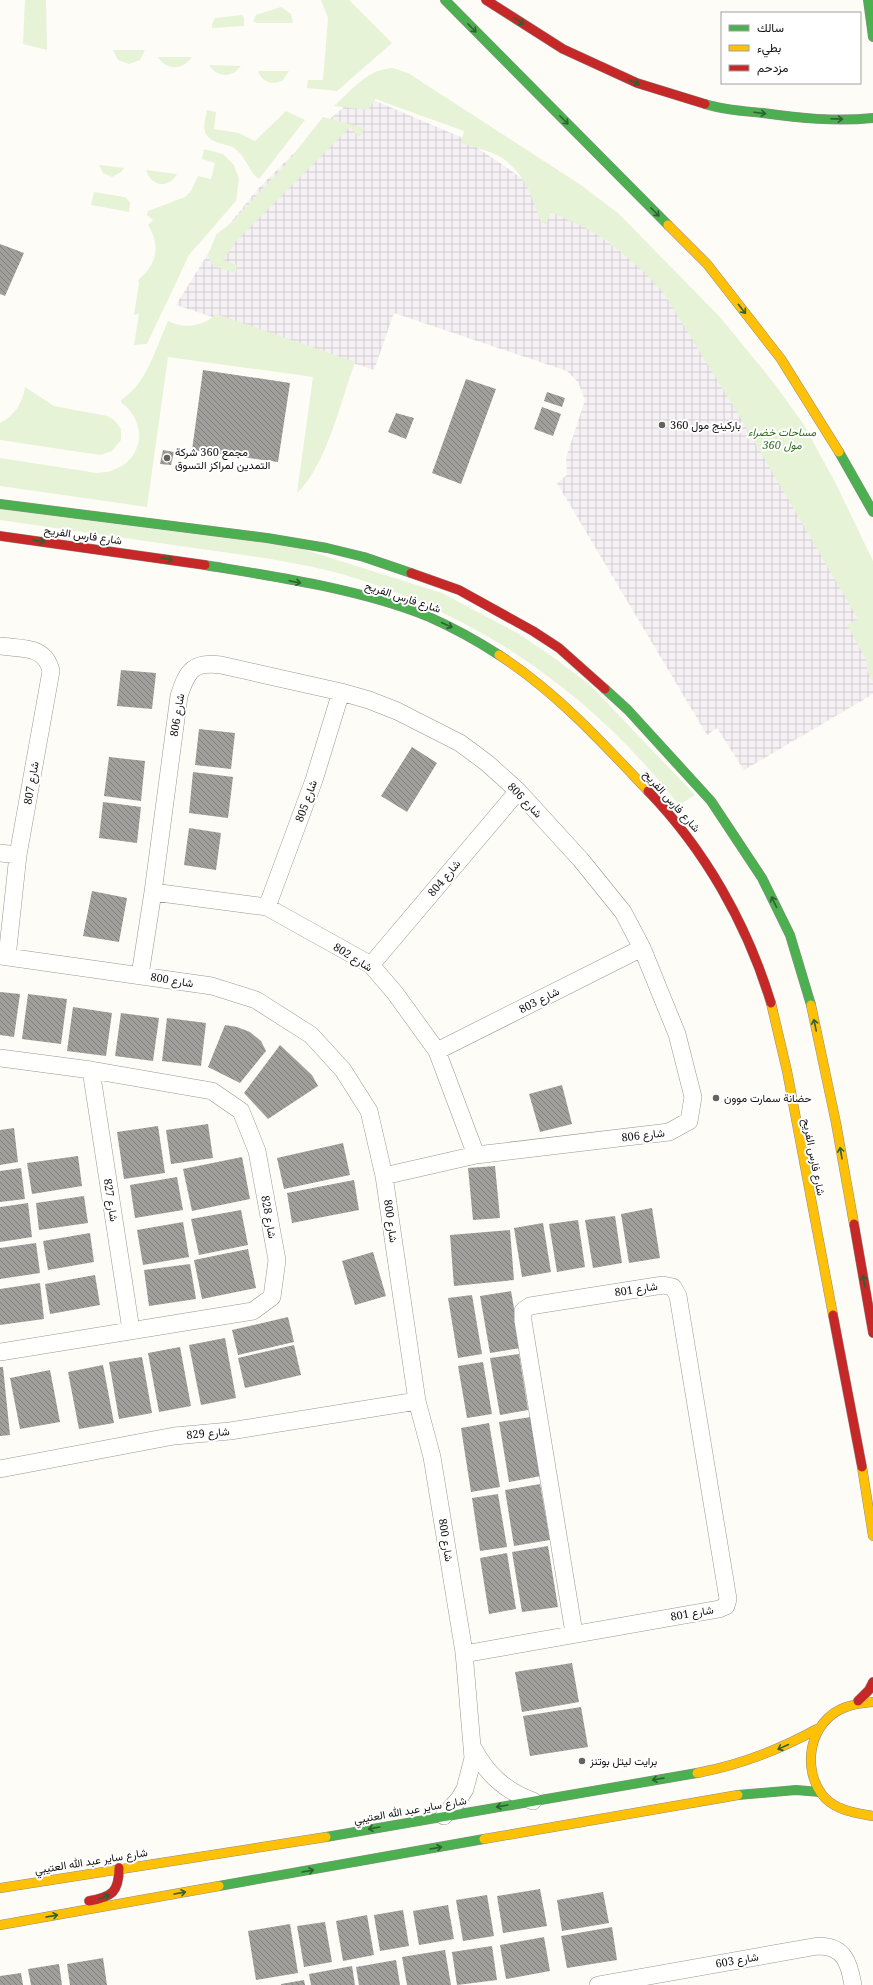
<svg xmlns="http://www.w3.org/2000/svg" width="873" height="1985" font-family="'Noto Serif',Vazirmatn,serif">
  <style>
    .industrial { fill: url(#industrial-grid) }
    .grass { fill: #e7f3d7 }
    .building { fill: url(#building-back-hatch) }
    .lines { fill: none; stroke-linecap: round; stroke-linejoin: round }
    .street-casing { stroke: #979795; stroke-width: 18 }
    .fast-casing { stroke: #8e8d8b; stroke-width: 10 }
    .slow-casing { stroke: #8e8d8b; stroke-width: 10 }
    .jam-casing { stroke: #8e8d8b; stroke-width: 10 }
    .street { stroke: #fffffe; stroke-width: 17 }
    .fast { stroke: #4caf50; stroke-width: 9 }
    .slow { stroke: #ffc107; stroke-width: 9 }
    .jam { stroke: #c62828; stroke-width: 9 }
    .oneway { stroke: #2e6030 }
    .poi-dot { fill: #646362; stroke: #fff; stroke-width: 1.5 }
    .labels { text-anchor: middle; stroke-width: 4; stroke-linejoin: round; paint-order: stroke }
    .poi-label { font-size: 11px; fill: #111; stroke: #fff; text-anchor: start }
    .park-label { font-size: 11px; font-style: italic; fill: #2f6b1f; stroke: #fff }
    .street-label { font-size: 11px; fill: #111; stroke: #fff }
  </style>
  <defs>
    <pattern id="industrial-grid" width="8" height="8" patternUnits="userSpaceOnUse"><rect width="8" height="8" fill="#f5f0f3"/><path d="M0 4h8M4 0v8" fill="none" stroke="#d1cdcf"/></pattern>
    <pattern id="building-back-hatch" width="6" height="6" patternUnits="userSpaceOnUse"><rect width="6" height="6" fill="#a19f9c"/><path d="M-1 5l2 2M0 0l6 6M5-1l2 2" fill="none" stroke="#82807e"/></pattern>
  </defs>
  <rect width="100%" height="100%" fill="#fdfcf7"/>
  <!-- industrial -->
  <path class="industrial" d="M359,94L463,138L513,172L655,277L768,458L873,643V694L744,770L717,728L707,735L557,483L567,475L566,458L585,400L578,382L567,371L394,313L374,370L176,305L216,241L256,191L316,131Z"/>
  <!-- grass -->
  <path class="grass" d="M25,0H46L47,50L23,44Z
    M321,0H349L392,43L337,91L307,88L308,80H323L328,18Z
    M281,7L291,14L293,23H257L253,21L256,15Z
    M242,15L244,18V26L212,28V24L215,18Z
    M113,50H145L140,60L129,64L118,60Z
    M158,57H192C183,70 167,71 158,57Z
    M209,65L241,66C232,78 218,78 209,65Z
    M393,68L408,73L581,185L618,213L720,317L774,383L804,425L837,486L873,561V681L867,671V661L847,625L858,619L743,422L663,292L642,270L606,240L584,227L551,212L546,224L541,222C533,199 524,172 502,158C491,151 474,147 461,143L464,131L375,99L368,110L334,106C352,90 367,69 393,68Z
    M258,71H289L283,80C272,86 262,82 258,71Z
    M207,110L216,112L214,129L239,133L255,141L286,111L305,120L259,179C249,173 247,157 234,148C225,143 212,144 206,134C202,127 206,117 207,110Z
    M323,117L365,128L359,137L350,127L237,240L223,260L237,265L236,273L213,266L208,255L216,235L232,222L285,165Z
    M204,149L223,154L234,165L239,179L236,201L189,255L147,344L134,345L139,314L134,315L139,283L138,280C157,265 161,245 148,225L153,220L147,215L148,211L185,197L191,191L198,176L211,179L215,163L202,159Z
    M99,165L124,168L121,172L112,177L103,173Z
    M146,170L177,174C169,189 151,187 146,170Z
    M94,192L125,197L130,202L129,212L91,205Z
    M216,314L355,362C341,400 327,465 297,493L313,377L168,357L147,507L0,486V458L97,473C139,472 154,428 121,402V400C147,384 156,347 168,321C184,329 203,327 216,314Z
    M25,387L54,406L107,416L114,420L121,429V440L112,451L100,455L0,440V423C14,416 23,403 25,387Z
    M0,502L293,546L442,593L519,634L550,655L589,684L695,795L679,805C594,696 480,615 348,576C300,562 250,556 201,549C134,539 67,530 0,520Z"/>
  <!-- building -->
  <path class="building" d="M0,244L24,253L5,296L0,294Z
    M203,370L290,383L278,462L192,450Z
    M466,379L496,389L461,484L432,473Z
    M547,392L565,398L562,407L544,401Z
    M542,407L561,414L553,436L534,429Z
    M396,413L414,418L406,439L388,432Z
    M163,450L174,452L171,465L160,464Z
    M121,670L156,673L152,709L117,706Z
    M199,729L235,733L231,769L195,765Z
    M412,747L437,763L407,812L381,796Z
    M109,757L145,761L141,801L104,796Z
    M193,772L233,777L228,818L189,813Z
    M103,802L141,807L137,843L99,838Z
    M189,828L221,833L216,870L184,865Z
    M92,891L127,898L119,942L83,936Z
    M0,992L20,994L14,1037L0,1035Z
    M28,994L67,999L61,1044L22,1039Z
    M73,1007L112,1013L106,1056L67,1051Z
    M121,1013L159,1018L153,1061L115,1056Z
    M167,1018L206,1023L201,1066L162,1061Z
    M225,1025L237,1027L250,1032L261,1041L266,1051L240,1083L208,1067Z
    M280,1045L312,1075L318,1086L268,1119L244,1093Z
    M562,1085L572,1124L540,1132L529,1094Z
    M208,1124L213,1158L171,1164L166,1130Z
    M158,1126L165,1173L124,1179L117,1132Z
    M14,1128L18,1162L0,1165V1130Z
    M343,1143L350,1175L284,1189L277,1158Z
    M78,1156L82,1186L32,1194L27,1163Z
    M242,1157L250,1199L192,1211L183,1169Z
    M495,1166L500,1218L473,1220L468,1168Z
    M21,1168L25,1199L0,1202V1171Z
    M177,1177L183,1210L135,1218L130,1185Z
    M354,1180L359,1210L292,1223L287,1193Z
    M84,1196L88,1223L39,1230L36,1203Z
    M28,1203L32,1237L0,1242V1207Z
    M652,1208L660,1258L629,1263L621,1214Z
    M241,1210L248,1245L199,1255L191,1219Z
    M615,1216L622,1263L593,1268L585,1220Z
    M578,1220L585,1267L557,1272L549,1224Z
    M183,1222L189,1257L143,1265L137,1230Z
    M543,1223L551,1272L522,1277L514,1228Z
    M510,1230L514,1280L454,1286L450,1235Z
    M90,1233L94,1262L48,1270L43,1241Z
    M36,1243L40,1273L0,1279V1248Z
    M248,1249L256,1288L202,1299L194,1260Z
    M373,1252L386,1296L355,1305L342,1261Z
    M190,1264L196,1299L149,1306L144,1270Z
    M95,1275L100,1305L50,1314L45,1284Z
    M40,1283L44,1319L0,1325V1289Z
    M511,1291L521,1348L490,1353L480,1296Z
    M472,1295L482,1354L458,1358L448,1298Z
    M288,1317L294,1342L238,1355L232,1330Z
    M225,1338L236,1398L201,1405L189,1345Z
    M294,1345L301,1375L245,1388L238,1358Z
    M180,1347L191,1406L159,1412L148,1353Z
    M519,1354L528,1410L500,1415L490,1358Z
    M142,1357L152,1413L119,1419L109,1362Z
    M483,1362L492,1414L467,1418L458,1366Z
    M103,1365L114,1423L79,1429L68,1372Z
    M0,1367H3L10,1435L0,1436Z
    M50,1370L60,1422L20,1429L10,1378Z
    M531,1417L541,1476L509,1482L499,1422Z
    M489,1423L500,1487L471,1492L461,1428Z
    M540,1484L550,1540L514,1546L505,1490Z
    M498,1494L507,1547L480,1551L472,1498Z
    M548,1546L558,1607L522,1612L512,1552Z
    M507,1553L516,1609L489,1614L480,1558Z
    M572,1663L579,1702L522,1712L515,1672Z
    M581,1707L588,1747L530,1756L523,1716Z
    M540,1889L547,1926L503,1933L497,1896Z
    M603,1892L609,1923L562,1931L557,1900Z
    M487,1895L494,1936L463,1941L456,1900Z
    M448,1905L454,1939L419,1945L413,1911Z
    M403,1910L409,1946L380,1951L374,1915Z
    M367,1915L374,1955L343,1961L336,1921Z
    M325,1922L332,1962L304,1967L297,1926Z
    M290,1924L298,1973L256,1980L248,1931Z
    M612,1927L617,1960L567,1968L561,1936Z
    M544,1937L550,1971L506,1979L500,1945Z
    M492,1946L497,1980L457,1985L452,1952Z
    M445,1950L451,1985H407L402,1957Z
    M103,1958L107,1985H70L67,1964Z
    M396,1960L400,1985H359L356,1967Z
    M59,1964L62,1985H31L28,1969Z
    M352,1966L355,1985H311L309,1974Z
    M21,1973L23,1985H0V1976Z
    M304,1980L305,1985H281V1984Z"/>
  <g class="lines">
    <defs>
      <path id="street" d="M0,646C22,649 45,645 51,671L18,855L7,957
        M0,853L18,855
        M153,892L267,907L371,965L395,993L437,1051L476,1155
        M267,907L314,780L341,692
        M0,956L212,986L256,1000L311,1035L343,1070L369,1111L384,1176L417,1401L432,1457L464,1652L473,1758L465,1789L459,1799L444,1816
        M371,965L518,791
        M140,975L153,892L179,696C187,671 193,661 221,665L341,692L369,700L397,711L460,743L487,763L518,791L581,860L623,912L642,948L677,1034L693,1097L689,1121L669,1132L476,1155L384,1176
        M437,1051L642,948
        M0,1058L91,1070L212,1091L241,1111L257,1151L277,1260L272,1297L253,1311L0,1352
        M91,1070L131,1330
        M0,1469L174,1436L230,1431L417,1401
        M464,1654L719,1609L726,1606L728,1599L678,1296L673,1287L663,1285L530,1306L523,1311V1321L574,1633
        M473,1748C487,1774 505,1791 533,1801
        M598,1985L818,1946C844,1946 849,1962 853,1985"/>
      <path id="fast" d="M445,0L668,225
        M868,0L873,37
        M705,104C724,110 743,111 763,113C799,118 836,122 873,118
        M839,452L873,512
        M0,504L267,538L327,548L364,557L411,573
        M205,565C277,577 360,589 427,616C452,627 476,640 499,655
        M605,689L628,710L711,801L762,878L790,935L811,1005
        M738,1795L796,1790L820,1792
        M326,1837L697,1773
        M219,1886L484,1839"/>
      <path id="slow" d="M668,225L707,264L781,359L839,452
        M499,655C556,692 602,742 648,791
        M771,1003L787,1071L833,1315
        M811,1005L836,1123L854,1224
        M862,1467L873,1536
        M873,1702C864,1703 854,1704 846,1707C809,1720 800,1770 825,1798C838,1811 856,1813 873,1816
        M697,1773C740,1765 779,1750 817,1729
        M484,1839L738,1795
        M0,1888L326,1837
        M0,1925L219,1886"/>
      <path id="jam" d="M486,0L563,49L637,83L705,104
        M0,536L205,565
        M411,573L459,590L533,631L559,648L605,689
        M648,791C705,850 747,924 771,1003
        M854,1224L873,1333
        M833,1315L862,1467
        M858,1701L869,1690L873,1682
        M89,1901C112,1897 119,1892 119,1868"/>
    </defs>
    <!-- street casing -->
    <use href="#street" class="street-casing"/>
    <!-- fast casing -->
    <use href="#fast" class="fast-casing"/>
    <!-- slow casing -->
    <use href="#slow" class="slow-casing"/>
    <!-- jam casing -->
    <use href="#jam" class="jam-casing"/>
    <!-- street -->
    <use href="#street" class="street"/>
    <!-- fast -->
    <use href="#fast" class="fast"/>
    <!-- slow -->
    <use href="#slow" class="slow"/>
    <!-- jam -->
    <use href="#jam" class="jam"/>
  </g>
  <!-- one-way arrows -->
  <defs><path id="oneway-shaft" d="M-6 0H5M1.5-3L5.5 0L1.5 3" fill="none" stroke-width="1.6" stroke-linecap="round" stroke-linejoin="round"/></defs>
  <g class="oneway">
    <use href="#oneway-shaft" transform="translate(519 21) rotate(32)"/>
    <use href="#oneway-shaft" transform="translate(472 28) rotate(45)"/>
    <use href="#oneway-shaft" transform="translate(634 82) rotate(23)"/>
    <use href="#oneway-shaft" transform="translate(760 113) rotate(7)"/>
    <use href="#oneway-shaft" transform="translate(837 119) rotate(2)"/>
    <use href="#oneway-shaft" transform="translate(564 120) rotate(45)"/>
    <use href="#oneway-shaft" transform="translate(655 212) rotate(45)"/>
    <use href="#oneway-shaft" transform="translate(742 309) rotate(52)"/>
    <use href="#oneway-shaft" transform="translate(39 541) rotate(8)"/>
    <use href="#oneway-shaft" transform="translate(167 559) rotate(9)"/>
    <use href="#oneway-shaft" transform="translate(295 582) rotate(12)"/>
    <use href="#oneway-shaft" transform="translate(447 625) rotate(25)"/>
    <use href="#oneway-shaft" transform="translate(774 902) rotate(-116)"/>
    <use href="#oneway-shaft" transform="translate(815 1025) rotate(-102)"/>
    <use href="#oneway-shaft" transform="translate(841 1153) rotate(-100)"/>
    <use href="#oneway-shaft" transform="translate(864 1281) rotate(-100)"/>
    <use href="#oneway-shaft" transform="translate(783 1747) rotate(155)"/>
    <use href="#oneway-shaft" transform="translate(658 1779) rotate(170)"/>
    <use href="#oneway-shaft" transform="translate(502 1806) rotate(170)"/>
    <use href="#oneway-shaft" transform="translate(374 1828) rotate(170)"/>
    <use href="#oneway-shaft" transform="translate(436 1848) rotate(-10)"/>
    <use href="#oneway-shaft" transform="translate(308 1871) rotate(-10)"/>
    <use href="#oneway-shaft" transform="translate(180 1893) rotate(-10)"/>
    <use href="#oneway-shaft" transform="translate(104 1897) rotate(-24)"/>
    <use href="#oneway-shaft" transform="translate(52 1916) rotate(-10)"/>
  </g>
  <!-- markers -->
  <g class="poi-dot">
    <circle cx="662" cy="425" r="4"/>
    <circle cx="167" cy="458" r="4"/>
    <circle cx="716" cy="1098" r="4"/>
    <circle cx="582" cy="1761" r="4"/>
  </g>
  <g class="labels">
    <!-- poi labels -->
    <g class="poi-label">
      <text x="670" y="429">باركينج مول 360</text>
      <text x="175" y="456">مجمع 360 شركة<tspan x="175" dy="13">التمدين لمراكز التسوق</tspan></text>
      <text x="724" y="1102">حضانة سمارت موون</text>
      <text x="590" y="1765">برايت ليتل بوتنز</text>
    </g>
    <!-- park labels -->
    <g class="park-label">
      <text x="782" y="436">مساحات خضراء<tspan x="782" dy="13">360 مول</tspan></text>
    </g>
    <!-- street labels -->
    <g class="street-label">
      <text transform="translate(83 535) rotate(8)" y="4">شارع فارس الفريح</text>
      <text transform="translate(403 597) rotate(18)" y="4">شارع فارس الفريح</text>
      <text transform="translate(177 715) rotate(-81)" y="4">شارع 806</text>
      <text transform="translate(31 783) rotate(-80)" y="4">شارع 807</text>
      <text transform="translate(525 800) rotate(46)" y="4">شارع 806</text>
      <text transform="translate(306 801) rotate(-70)" y="4">شارع 805</text>
      <text transform="translate(672 801) rotate(48)" y="4">شارع فارس الفريح</text>
      <text transform="translate(444 878) rotate(-50)" y="4">شارع 804</text>
      <text transform="translate(353 957) rotate(32)" y="4">شارع 802</text>
      <text transform="translate(172 980) rotate(9)" y="4">شارع 800</text>
      <text transform="translate(539 1000) rotate(-27)" y="4">شارع 803</text>
      <text transform="translate(643 1135) rotate(-7)" y="4">شارع 806</text>
      <text transform="translate(814 1157) rotate(79)" y="4">شارع فارس الفريح</text>
      <text transform="translate(111 1200) rotate(81)" y="4">شارع 827</text>
      <text transform="translate(269 1217) rotate(80)" y="4">شارع 828</text>
      <text transform="translate(391 1221) rotate(82)" y="4">شارع 800</text>
      <text transform="translate(636 1289) rotate(-9)" y="4">شارع 801</text>
      <text transform="translate(208 1433) rotate(-5)" y="4">شارع 829</text>
      <text transform="translate(446 1540) rotate(81)" y="4">شارع 800</text>
      <text transform="translate(692 1613) rotate(-10)" y="4">شارع 801</text>
      <text transform="translate(410 1810) rotate(-10)" y="4">شارع ساير عبد الله العتيبي</text>
      <text transform="translate(91 1861) rotate(-9)" y="4">شارع ساير عبد الله العتيبي</text>
      <text transform="translate(737 1960) rotate(-10)" y="4">شارع 603</text>
    </g>
  </g>
  <!-- legend -->
  <rect x="721" y="12" width="140" height="72" fill="#ffffff" stroke="#a0a0a0"/>
  <rect x="729" y="25" width="20" height="6" fill="#4caf50" stroke="#a0a0a0"/>
  <text x="757" y="32" font-size="12" fill="#111111">سالك</text>
  <rect x="729" y="45" width="20" height="6" fill="#ffc107" stroke="#a0a0a0"/>
  <text x="757" y="52" font-size="12" fill="#111111">بطيء</text>
  <rect x="729" y="65" width="20" height="6" fill="#c62828" stroke="#a0a0a0"/>
  <text x="757" y="72" font-size="12" fill="#111111">مزدحم</text>
</svg>
